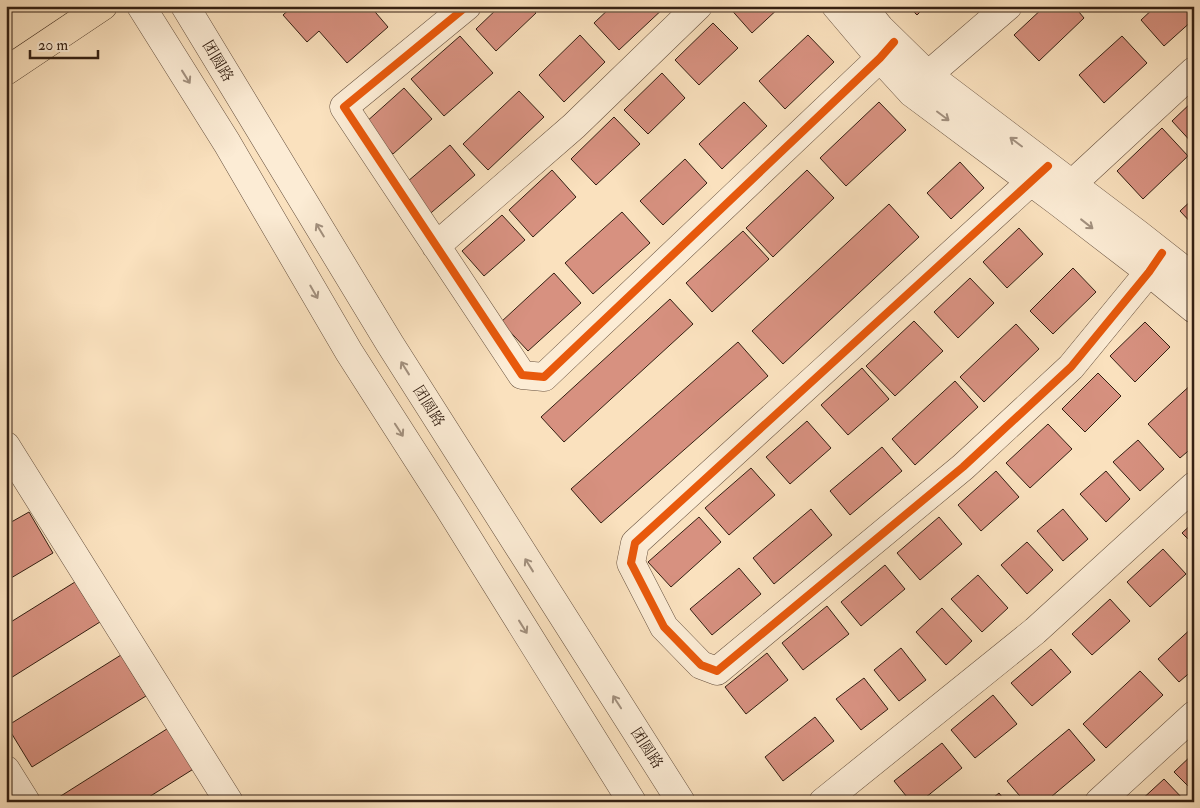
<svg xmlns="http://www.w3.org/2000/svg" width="1200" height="808" font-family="'IM FELL Double Pica','Noto Serif SC',serif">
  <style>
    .building { fill: #d79180; stroke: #342013 }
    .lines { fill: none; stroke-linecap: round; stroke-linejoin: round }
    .minor-casing { stroke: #66503e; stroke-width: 29 }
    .highway-casing { stroke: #342013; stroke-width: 29 }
    .minor { stroke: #fcecd5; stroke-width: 28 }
    .highway { stroke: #fae1be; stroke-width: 28 }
    .cycleway-casing { stroke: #fcecd5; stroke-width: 11 }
    .cycleway { stroke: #e8590c; stroke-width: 8 }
    .oneway { stroke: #a2907e }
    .labels { text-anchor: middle; stroke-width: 4; stroke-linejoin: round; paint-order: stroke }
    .street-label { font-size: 15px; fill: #342013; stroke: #fcecd5 }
  </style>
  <rect width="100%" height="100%" fill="#fae1be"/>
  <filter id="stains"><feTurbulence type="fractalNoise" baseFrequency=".004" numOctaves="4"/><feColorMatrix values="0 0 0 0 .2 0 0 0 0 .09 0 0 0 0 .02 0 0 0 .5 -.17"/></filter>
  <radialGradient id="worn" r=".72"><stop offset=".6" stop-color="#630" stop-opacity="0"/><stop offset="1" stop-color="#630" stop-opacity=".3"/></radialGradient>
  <!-- building -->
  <path class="building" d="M293,6H370L388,27L347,63L319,31L307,42L283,15Z
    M500,6H530L536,13L496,51L476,29Z
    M612,6H666L619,50L594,23Z
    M728,6H781L752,33Z
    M908,6H926L917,15Z
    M1045,6H1074L1084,18L1039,61L1014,35Z
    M1156,6H1194V19L1164,46L1141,20Z
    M713,23L738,48L699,85L675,60Z
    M580,35L605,62L564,102L539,75Z
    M808,35L834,62L785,109L759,81Z
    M460,36L493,73L444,116L411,79Z
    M1122,36L1147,63L1104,103L1079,75Z
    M662,73L685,98L648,134L624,110Z
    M404,88L432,119L393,154L365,123Z
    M519,91L544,117L488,170L463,144Z
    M1194,100V145L1172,121Z
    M744,102L767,126L722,169L699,144Z
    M879,102L906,130L846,186L820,158Z
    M614,117L640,144L596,185L571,159Z
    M1162,128L1188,156L1143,199L1117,171Z
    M450,145L475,175L425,218L400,188Z
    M685,159L707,183L663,225L640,201Z
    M960,162L984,188L951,219L927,193Z
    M552,170L576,197L533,237L509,210Z
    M807,170L834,198L773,257L746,228Z
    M1194,198V226L1180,211Z
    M889,204L919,237L783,364L752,331Z
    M622,212L650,243L593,294L565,263Z
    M502,215L525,240L484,276L462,251Z
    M1019,228L1043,254L1007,288L983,262Z
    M743,231L769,259L712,312L686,283Z
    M1073,268L1096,292L1053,334L1030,311Z
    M554,273L581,303L528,351L501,322Z
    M970,278L994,303L958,338L934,312Z
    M670,299L693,324L564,442L541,417Z
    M914,321L943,351L895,396L866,366Z
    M1145,322L1170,347L1135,382L1110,356Z
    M1016,324L1039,349L984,402L960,377Z
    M738,342L768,376L601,523L571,489Z
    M862,368L889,399L848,435L821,405Z
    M1098,373L1121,396L1085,432L1062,409Z
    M955,381L978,407L915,465L892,439Z
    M1194,382V446L1180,458L1148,424Z
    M807,421L831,448L790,484L766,457Z
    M1048,424L1072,449L1030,488L1006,463Z
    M1138,440L1164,469L1140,491L1113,462Z
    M882,447L902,471L850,515L830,491Z
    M751,468L775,495L729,535L705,508Z
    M996,471L1019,497L981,531L958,505Z
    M1106,471L1130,499L1106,522L1080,494Z
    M811,509L832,535L774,584L753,558Z
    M1063,509L1088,539L1063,561L1037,531Z
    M29,512L53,553L6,581V525Z
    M699,517L721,542L671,587L648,562Z
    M939,517L962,544L920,580L897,553Z
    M1194,522V545L1182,533Z
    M1027,542L1053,570L1027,594L1001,565Z
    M1163,549L1186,574L1150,607L1127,582Z
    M885,565L905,589L861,626L841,602Z
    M739,568L761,594L712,635L690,609Z
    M978,575L1008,608L982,632L951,599Z
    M75,582L100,622L6,681V625Z
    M1110,599L1130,621L1092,655L1072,634Z
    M827,606L849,634L803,670L782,643Z
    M942,608L972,641L946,665L916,632Z
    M1194,626V669L1179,682L1158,659Z
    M901,648L926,680L899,701L874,670Z
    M1051,649L1071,672L1032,706L1011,683Z
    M767,653L788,680L746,714L725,687Z
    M121,655L146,696L32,767L7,726Z
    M1140,671L1163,695L1106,748L1083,724Z
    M864,678L888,709L861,730L836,699Z
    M993,695L1017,724L975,758L951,730Z
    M815,717L834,741L783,781L765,757Z
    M170,727L195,768L141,802H58L56,799Z
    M1069,729L1095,760L1045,802H1025L1007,781Z
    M942,743L962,768L920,802H911L894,781Z
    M1194,753V792L1174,772Z
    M1164,779L1186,802H1139Z
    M999,793L1006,802H988Z"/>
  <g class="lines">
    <defs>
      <path id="minor" d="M141,6L227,143L349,352L447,505L632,802
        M185,6L390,344L681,802
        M467,6L344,107L522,375L544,377L880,58L894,42
        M836,6L880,58L912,93L1058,202L1149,272L1194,309
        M862,6L880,28L928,75L1138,234L1194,278
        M916,88L928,75L1008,6
        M1048,166L635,543L631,563L664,627L701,665L717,671L963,467L1071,367L1149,272L1162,253
        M1060,199L1072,184L1194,71
        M436,246L574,126L698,6
        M6,446L229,802
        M6,770L26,802
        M823,802L1035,631L1194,486
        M1099,802L1194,715"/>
      <path id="highway" d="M6,71L103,6"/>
    </defs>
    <!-- minor casing -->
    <use href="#minor" class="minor-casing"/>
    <!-- highway casing -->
    <use href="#highway" class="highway-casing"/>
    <!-- minor -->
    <use href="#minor" class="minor"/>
    <!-- highway -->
    <use href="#highway" class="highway"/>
    <defs>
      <path id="cycleway" d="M467,6L344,107L522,375L544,377L880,58L894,42
        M1048,166L635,543L631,563L664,627L701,665L717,671L963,467L1071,367L1149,272L1162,253"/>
    </defs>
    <!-- cycleway casing -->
    <use href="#cycleway" class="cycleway-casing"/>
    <!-- cycleway -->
    <use href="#cycleway" class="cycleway"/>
  </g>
  <!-- one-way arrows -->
  <defs><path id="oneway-shaft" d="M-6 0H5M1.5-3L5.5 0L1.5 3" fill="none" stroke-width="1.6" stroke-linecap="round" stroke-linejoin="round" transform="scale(1.25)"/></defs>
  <g class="oneway">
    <use href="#oneway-shaft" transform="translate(186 77) rotate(58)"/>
    <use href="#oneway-shaft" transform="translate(943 116) rotate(37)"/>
    <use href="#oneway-shaft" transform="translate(1016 142) rotate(-143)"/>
    <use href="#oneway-shaft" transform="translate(1087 224) rotate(38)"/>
    <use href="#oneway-shaft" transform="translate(320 230) rotate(-121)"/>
    <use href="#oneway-shaft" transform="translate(314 292) rotate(60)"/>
    <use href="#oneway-shaft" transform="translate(405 368) rotate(-122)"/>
    <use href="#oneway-shaft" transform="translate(399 430) rotate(57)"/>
    <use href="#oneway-shaft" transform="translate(529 565) rotate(-122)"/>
    <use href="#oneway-shaft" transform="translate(523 627) rotate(58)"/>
    <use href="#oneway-shaft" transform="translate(617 702) rotate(-123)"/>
  </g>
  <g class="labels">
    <!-- street labels -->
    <g class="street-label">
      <text transform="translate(218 61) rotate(59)" y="5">团圆路</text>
      <text transform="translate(429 406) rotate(58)" y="5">团圆路</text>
      <text transform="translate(647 748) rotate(57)" y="5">团圆路</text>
    </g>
  </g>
  <!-- margin -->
  <rect width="1200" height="808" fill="none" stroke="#fae1be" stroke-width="25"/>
  <rect x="8" y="8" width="1185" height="793" fill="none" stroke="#342013" stroke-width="2.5"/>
  <rect x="12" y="12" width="1175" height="783" fill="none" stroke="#342013"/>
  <!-- scale -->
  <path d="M30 50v8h68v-8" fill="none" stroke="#342013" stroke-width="2.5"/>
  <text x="38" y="50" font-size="15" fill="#342013" stroke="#fcecd5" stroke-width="4" paint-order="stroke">20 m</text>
  <rect width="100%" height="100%" filter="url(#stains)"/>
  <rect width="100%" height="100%" fill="url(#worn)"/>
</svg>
